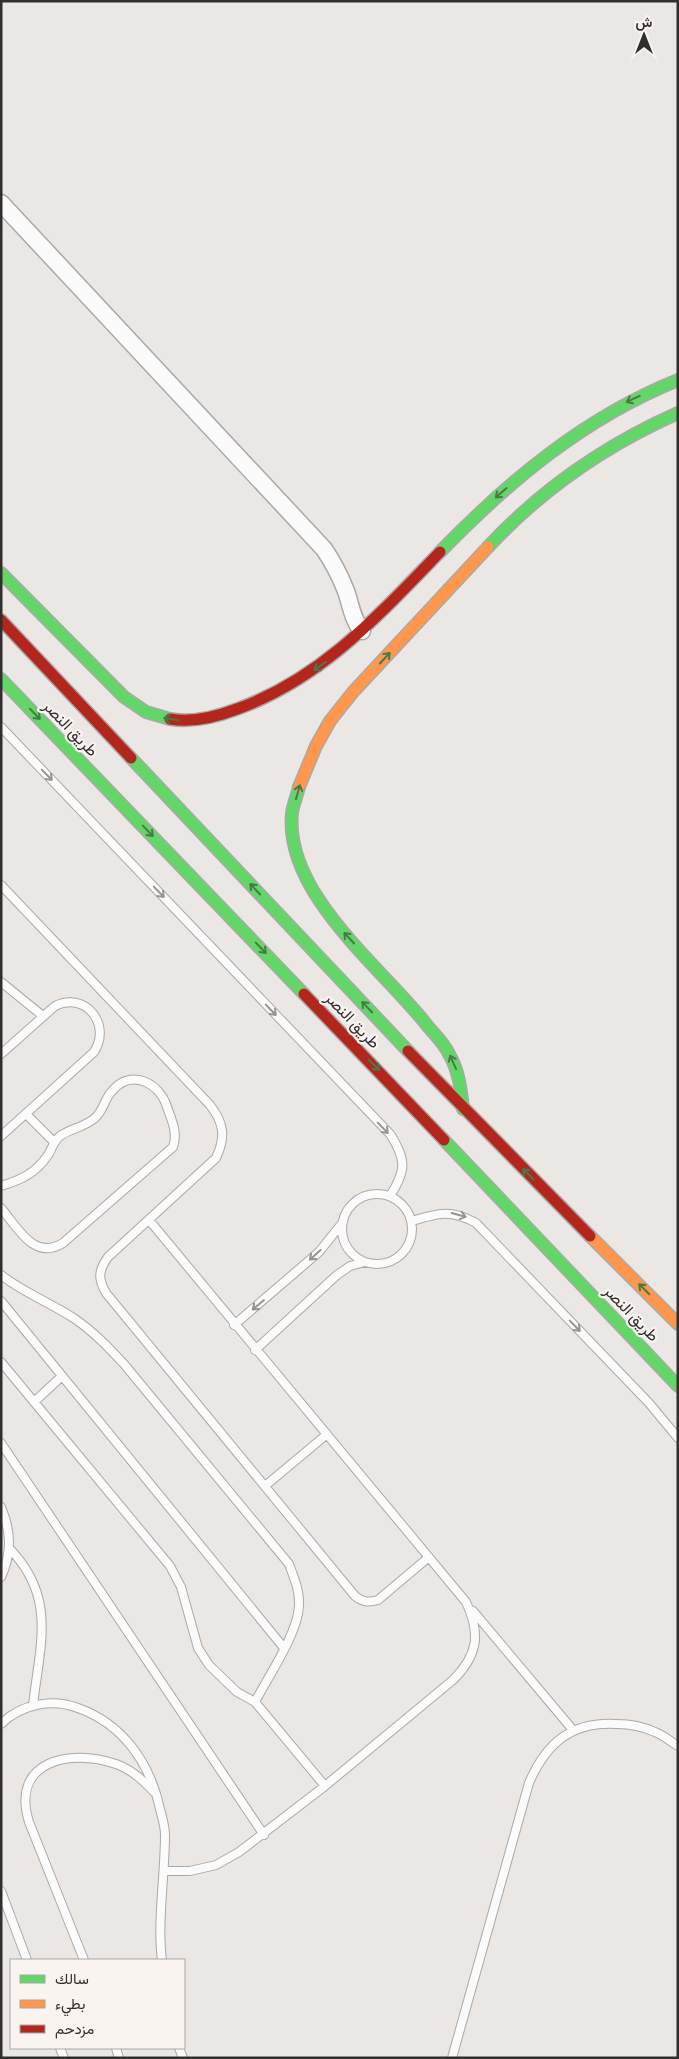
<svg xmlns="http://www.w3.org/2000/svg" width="679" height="2059" font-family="Manrope,Vazirmatn,sans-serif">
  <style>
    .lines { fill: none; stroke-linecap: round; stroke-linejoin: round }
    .lane-casing { stroke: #aba9a7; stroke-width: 10 }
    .street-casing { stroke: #aba9a7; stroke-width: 19 }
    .fast-casing { stroke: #aba9a7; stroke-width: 14 }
    .slow-casing { stroke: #aba9a7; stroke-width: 14 }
    .jam-casing { stroke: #aba9a7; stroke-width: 14 }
    .lane { stroke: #fcfbfb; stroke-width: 8 }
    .street { stroke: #fcfbfb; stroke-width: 16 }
    .fast { stroke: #63d668; stroke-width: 11 }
    .slow { stroke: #ff974d; stroke-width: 11 }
    .jam { stroke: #b3261e; stroke-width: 11 }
    .oneway { stroke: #487a48 }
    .oneway2 { stroke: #969594 }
    .labels { text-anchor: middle; stroke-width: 4.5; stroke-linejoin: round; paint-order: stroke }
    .street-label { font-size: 16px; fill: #312f2e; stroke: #faf4f1 }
  </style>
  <rect width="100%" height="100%" fill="#eae7e5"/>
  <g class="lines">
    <defs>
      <path id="lane" d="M1,727L390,1134C407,1160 406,1171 390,1196
        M1,885L210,1105C224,1123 226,1137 216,1158L108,1257C98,1271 98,1279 106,1293L355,1596C363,1602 368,1603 378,1600L429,1557
        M1,982L43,1016
        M1,1054L55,1006C85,991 112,1024 94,1052L1,1136
        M26,1114L54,1142
        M1,1186C21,1180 36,1173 48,1155C52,1149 53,1142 60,1136C71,1128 86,1127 96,1117C104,1109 105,1098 112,1091C131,1068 160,1083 167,1107C172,1121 178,1133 173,1147L63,1243C34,1261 18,1228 1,1208
        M342 1229a35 35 0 1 1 70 0a35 35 0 1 1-70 0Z
        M149,1220L466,1602C481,1634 478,1655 453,1680L325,1786L239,1852L216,1865L190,1871H164
        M412,1221C438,1213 451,1209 476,1223L649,1403L678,1438
        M1,1275C24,1293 51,1303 75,1319C94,1332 109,1348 124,1364L289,1564C294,1578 300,1591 299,1606C298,1633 268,1677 255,1702
        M1,1301L284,1648
        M234,1325L319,1252L343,1222
        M255,1350L337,1275L350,1266L365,1262
        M1,1362L170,1566L181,1587L198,1648L209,1665L237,1692L255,1702L325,1786
        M34,1402L62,1376
        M1,1443L264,1835
        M265,1486L326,1435
        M1,1507C11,1530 12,1554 1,1577
        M9,1548C57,1597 40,1644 33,1705
        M473,1611L573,1730
        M1,1724C21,1704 52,1698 78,1708C123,1724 150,1763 160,1809C162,1817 165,1826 165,1835C165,1874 157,1923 162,1960
        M1,1891L27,1960
        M84,1960L29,1822C10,1761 70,1748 116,1764C131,1769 143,1780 153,1791
        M60,2048L64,2058
        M116,2048L119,2058
        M179,2048L183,2058
        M452,2058L529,1783C546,1743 572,1721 617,1724C629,1724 644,1727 655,1732C663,1735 670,1741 678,1746"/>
      <path id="street" d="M1,203L324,549C333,562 340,576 346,591C351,605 352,619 362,631"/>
      <path id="fast" d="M488,547C542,489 606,445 678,413
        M440,552C510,480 584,418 678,380
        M1,573L124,697L146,712L170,719
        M1,679L304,994
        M131,758L408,1051
        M299,787C297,796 293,805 292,813C284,893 381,967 426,1024C433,1033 444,1043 449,1054C459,1071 461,1090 463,1109
        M444,1140L678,1386"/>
      <path id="slow" d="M299,787L316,746L330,721L353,692L488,547
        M590,1236L678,1324"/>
      <path id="jam" d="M1,620L131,758
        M170,719C192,723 216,717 237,709C321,679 379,615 440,552
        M304,994L444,1140
        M408,1051L590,1236"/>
    </defs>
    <!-- lane casing -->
    <use href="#lane" class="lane-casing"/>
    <!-- street casing -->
    <use href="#street" class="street-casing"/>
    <!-- fast casing -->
    <use href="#fast" class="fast-casing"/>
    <!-- slow casing -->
    <use href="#slow" class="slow-casing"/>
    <!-- jam casing -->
    <use href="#jam" class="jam-casing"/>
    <!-- lane -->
    <use href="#lane" class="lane"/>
    <!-- street -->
    <use href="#street" class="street"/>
    <!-- fast -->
    <use href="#fast" class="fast"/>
    <!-- slow -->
    <use href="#slow" class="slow"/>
    <!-- jam -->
    <use href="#jam" class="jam"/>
  </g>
  <!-- one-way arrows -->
  <defs><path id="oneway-shaft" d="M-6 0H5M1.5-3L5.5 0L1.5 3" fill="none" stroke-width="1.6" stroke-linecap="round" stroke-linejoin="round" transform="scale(1.25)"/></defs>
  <g class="oneway">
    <use href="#oneway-shaft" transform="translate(633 399) rotate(155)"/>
    <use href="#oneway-shaft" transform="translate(501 493) rotate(139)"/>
    <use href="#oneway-shaft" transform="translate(385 658) rotate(-47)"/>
    <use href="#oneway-shaft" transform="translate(320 666) rotate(145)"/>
    <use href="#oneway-shaft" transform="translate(35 714) rotate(46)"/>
    <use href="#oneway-shaft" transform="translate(171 719) rotate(-171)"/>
    <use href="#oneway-shaft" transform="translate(298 792) rotate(-74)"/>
    <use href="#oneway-shaft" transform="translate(148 831) rotate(46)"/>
    <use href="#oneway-shaft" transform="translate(255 889) rotate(-133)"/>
    <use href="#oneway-shaft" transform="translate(349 938) rotate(-133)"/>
    <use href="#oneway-shaft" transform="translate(261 948) rotate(46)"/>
    <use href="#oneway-shaft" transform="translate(367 1007) rotate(-133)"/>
    <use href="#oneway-shaft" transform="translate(453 1062) rotate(-114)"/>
    <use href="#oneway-shaft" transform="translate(374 1065) rotate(46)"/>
    <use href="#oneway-shaft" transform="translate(528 1174) rotate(-135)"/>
    <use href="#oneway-shaft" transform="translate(644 1289) rotate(-135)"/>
  </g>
  <g class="oneway2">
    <use href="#oneway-shaft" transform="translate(47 775) rotate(46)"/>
    <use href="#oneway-shaft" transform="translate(159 892) rotate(46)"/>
    <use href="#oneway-shaft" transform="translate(271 1010) rotate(46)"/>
    <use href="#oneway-shaft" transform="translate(383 1128) rotate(46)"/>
    <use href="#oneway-shaft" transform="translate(459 1215) rotate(16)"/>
    <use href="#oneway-shaft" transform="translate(315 1255) rotate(138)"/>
    <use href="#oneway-shaft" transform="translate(258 1305) rotate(140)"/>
    <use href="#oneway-shaft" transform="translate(575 1326) rotate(46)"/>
  </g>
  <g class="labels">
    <!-- street labels -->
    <g class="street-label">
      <text transform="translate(71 728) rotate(46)" y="6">طريق النصر</text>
      <text transform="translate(353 1020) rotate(46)" y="6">طريق النصر</text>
      <text transform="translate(632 1313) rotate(46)" y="6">طريق النصر</text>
    </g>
  </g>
  <!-- border -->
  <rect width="679" height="2059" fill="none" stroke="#312f2e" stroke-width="5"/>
  <!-- legend -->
  <rect x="10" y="1959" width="175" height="90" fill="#faf4f1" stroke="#aaa5a3"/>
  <rect x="20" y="1975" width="25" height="8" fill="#63d668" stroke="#aaa5a3"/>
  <text x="55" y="1984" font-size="15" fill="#312f2e">سالك</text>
  <rect x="20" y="2000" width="25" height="8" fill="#ff974d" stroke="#aaa5a3"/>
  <text x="55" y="2009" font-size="15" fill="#312f2e">بطيء</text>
  <rect x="20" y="2025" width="25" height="8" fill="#b3261e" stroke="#aaa5a3"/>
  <text x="55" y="2034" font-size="15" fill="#312f2e">مزدحم</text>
  <!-- north arrow -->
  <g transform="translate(644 35)" stroke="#faf4f1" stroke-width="4" paint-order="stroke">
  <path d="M0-4L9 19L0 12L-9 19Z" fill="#312f2e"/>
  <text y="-8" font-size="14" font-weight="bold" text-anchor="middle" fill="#312f2e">ش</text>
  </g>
</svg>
